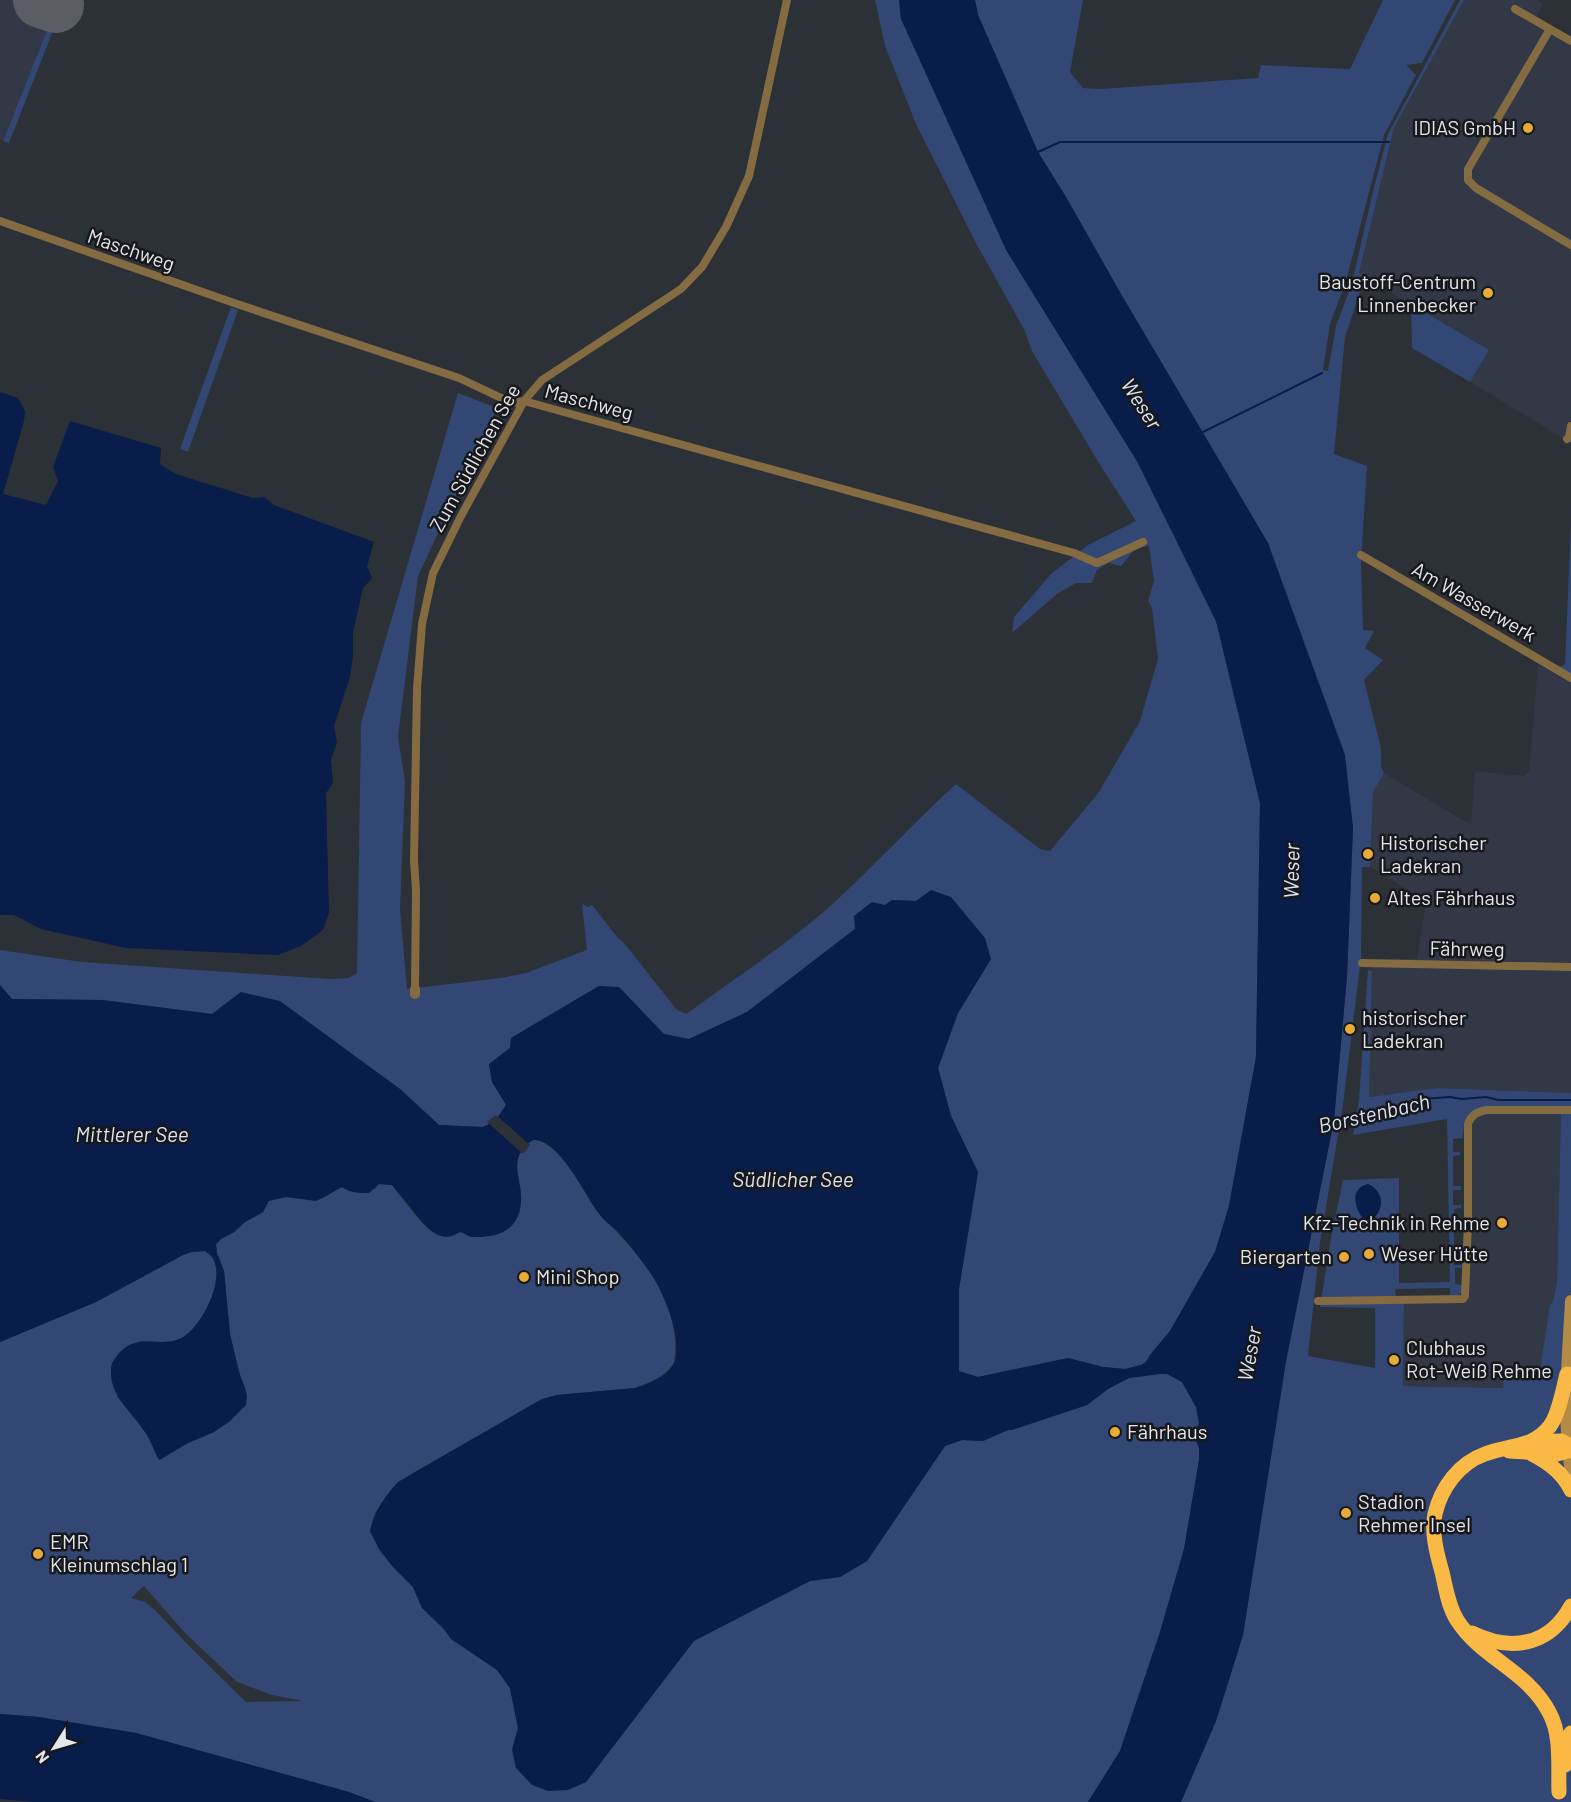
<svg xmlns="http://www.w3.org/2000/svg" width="1571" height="1802" font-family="Barlow,sans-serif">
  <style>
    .built { fill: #323845 }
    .green { fill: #324773; fill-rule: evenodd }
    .water { fill: #091d4a }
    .pier { fill: #2c3037 }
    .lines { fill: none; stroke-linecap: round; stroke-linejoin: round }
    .stream { stroke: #091d4a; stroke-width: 2 }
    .runway { stroke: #5a5e64; stroke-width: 56 }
    .minor { stroke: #856b41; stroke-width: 8 }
    .tertiary { stroke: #856b41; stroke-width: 10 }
    .secondary { stroke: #b48b46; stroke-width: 12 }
    .motorway { stroke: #fab945; stroke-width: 15 }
    .poi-dot { fill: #e9ab38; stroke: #16181b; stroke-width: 2 }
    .labels { text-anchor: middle; stroke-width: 5; stroke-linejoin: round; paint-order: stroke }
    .poi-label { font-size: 20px; fill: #e4e6eb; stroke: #16181b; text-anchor: start }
    .street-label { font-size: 20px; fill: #e4e6eb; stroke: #16181b }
    .water-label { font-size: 21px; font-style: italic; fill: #dbe3f3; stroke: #16181b }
  </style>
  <rect width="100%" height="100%" fill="#2c3037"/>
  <!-- built -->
  <path class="built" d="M0,0H59L3,141L0,140Z
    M1464,0H1537L1543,3L1536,18L1571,39V443L1470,382L1489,350L1359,274L1394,128Z
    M1538,664L1570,683L1571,672V1093L1437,1088L1368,1097L1372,959H1417L1426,901L1370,867H1362H1370L1373,792L1384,773L1471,825L1475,771L1524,776L1529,772Z
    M1561,1108L1557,1283L1540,1370L1504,1388L1403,1386L1404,1298L1457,1296L1461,1294L1465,1288L1464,1123L1472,1112Z"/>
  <!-- green -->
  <path class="green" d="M59,0H65L9,143L3,141Z
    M875,0H899L901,19L1138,463L1216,621L1260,803L1256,1057L1229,1206L1215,1252L1170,1331L1150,1355L1146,1362L1141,1365L1126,1369L1103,1367L1068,1358L978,1377L959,1372V1289L978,1173L951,1116L938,1068L958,1013L991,959L916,901L892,900L747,1012L689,1039L664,1034L619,988L599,986L511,1038L510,1048L489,1064L492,1082L507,1105L495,1121L483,1127L439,1125L400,1089L241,992L212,1014L102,1000L12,999L0,985V950L82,962L330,979L349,978L357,973L361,723L458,393L497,408L418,576L398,737L405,781L400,909L407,989L501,978L526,973L587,950L582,904L588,907L592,905L617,937L624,943L677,1010L686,1014C737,977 791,942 837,900C878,862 915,821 956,784L1040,849L1050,851L1099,792L1140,721L1158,659L1152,608L1148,601L1154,581L1149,546L1136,548L1121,566L1109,563L1097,570L1092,583H1076L1057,594L1012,633L1014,617L1051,574L1088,545L1136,521L1097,460L1032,351L1024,329L977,245L916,124L885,46Z
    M975,0H1083L1070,72L1083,88L1100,89L1258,78L1261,65L1350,69L1383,0H1455L1422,63L1406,65L1416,75L1384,135L1346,281L1330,324L1323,370L1328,371L1336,326L1352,283L1374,187L1388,134L1460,0H1464L1394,128L1359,273L1365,277L1345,337L1334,454L1367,466L1361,562L1363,630L1374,631L1365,648L1383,660L1364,680L1381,748V766L1384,773L1373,792L1370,867H1362L1361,958L1343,1105L1320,1243L1308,1356L1375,1368V1308L1320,1307L1331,1238L1343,1180L1399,1178V1283L1450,1282L1447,1119L1353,1135L1359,1099L1368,970L1372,971L1369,1097L1437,1088L1571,1093V1802H1181L1216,1721L1243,1635L1286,1361L1334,1120L1347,977L1353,827L1268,543L1121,294L1066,197L1038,152L978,15ZM1561,1109L1557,1283L1553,1301L1550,1305L1540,1370L1504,1369L1503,1388L1403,1386L1404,1298L1396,1297L1395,1289L1450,1288V1297L1457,1296L1463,1291L1464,1285L1455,1284V1268H1462V1265H1454V1250H1462V1247H1454V1232H1462V1229H1454V1226H1462V1223H1454V1209L1461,1208V1205H1453V1190H1461V1186H1453V1156L1460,1155V1152H1453V1139L1463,1138L1464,1123L1472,1112Z
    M1411,304L1489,350L1470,382L1412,348Z
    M231,307L238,310L188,452L180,449Z
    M1571,521V683L1415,590L1560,667L1565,664Z
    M534,1140C563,1143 583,1193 599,1214C604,1221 612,1226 618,1233C633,1250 649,1268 660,1288C672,1312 678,1337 674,1363C665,1376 650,1383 635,1388L557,1395L542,1399L413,1473L391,1490L375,1513L370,1531L379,1549L393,1567L413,1587L422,1608L443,1628L452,1639L497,1670L510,1688L518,1728L512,1750L586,1782L693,1641L810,1581L840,1577L867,1561L945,1446L962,1440L983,1441L1008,1430L1087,1405L1108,1389L1129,1378L1159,1374H1167L1182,1382L1196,1407L1199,1423L1194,1435L1199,1448V1460L1184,1549L1160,1632L1120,1751L1088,1802H375L349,1792L136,1733L39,1717L0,1714V1342L96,1302L183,1255L192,1252L205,1251C207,1253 210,1254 212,1257C226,1278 203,1324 185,1336C172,1345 154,1341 139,1341L117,1397L131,1412L147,1435L160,1460L188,1443L214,1432L230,1421L247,1396L239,1372L230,1334L224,1271L217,1253L216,1244L221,1239L234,1232L245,1222L263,1212L268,1201C275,1199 282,1197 288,1197C311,1198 319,1207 338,1187L375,1189L379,1184L392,1185C402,1197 426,1234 441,1235C447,1235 453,1232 459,1232C467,1232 469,1238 477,1236L519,1214C525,1186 503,1158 534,1140ZM144,1586L185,1633L237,1682L272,1695L303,1701L246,1702L190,1647L155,1610L145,1602L131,1598Z"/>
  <!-- water -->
  <path class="water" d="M899,0H975L978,15L1038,152L1066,197L1121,294L1268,543L1345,755L1353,827L1347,977L1334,1120L1286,1361L1243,1635L1216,1721L1181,1802H1088L1120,1751L1160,1632L1184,1549L1199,1460V1448L1194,1435L1199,1423L1196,1407L1182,1382L1167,1374H1159L1129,1378L1108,1389L1087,1405L1012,1430H1008L983,1441L962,1440L945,1446L867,1561L840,1577L810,1581L694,1641L586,1782L568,1790L548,1791L532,1785L516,1768L512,1750L518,1728L510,1688L497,1670L451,1639L443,1628L422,1608L413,1587L393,1567L379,1549L370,1531C374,1512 385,1496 398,1482L542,1399L557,1395L635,1388C648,1384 667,1377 673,1365C685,1343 664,1293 651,1274C642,1261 629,1243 617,1231C611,1225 603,1220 598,1212C586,1195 559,1142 537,1140C533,1139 528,1142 525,1146C509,1163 523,1182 521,1202C519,1231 497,1238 472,1237C468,1237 465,1233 460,1232C437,1248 420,1219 408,1204C403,1198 397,1192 392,1185L379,1184L369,1193C359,1193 350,1193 342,1187L316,1201L286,1197L269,1201L263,1212L245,1222L234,1232L221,1239L216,1244L217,1253L224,1271L230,1334L239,1372L245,1388L247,1396L246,1405L230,1421L214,1432L188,1443L159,1460C154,1452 152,1443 147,1435C134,1413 109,1397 111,1369C111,1363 115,1358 119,1353C140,1331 161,1350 183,1337C202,1326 227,1278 212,1257C210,1254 207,1253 205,1251L192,1252L183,1255L96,1302L0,1342V985L12,999L102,1000L212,1014L241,992L280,1001L400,1089L439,1125L483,1127L495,1121L506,1105L492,1082L489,1064L510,1048L511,1038L599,986L619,987L664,1034L689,1039L747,1012L855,929L854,916L872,902L885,905L892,900L916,901L931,890L951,897L985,938L991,959L958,1013L938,1068L951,1116L978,1172L959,1289V1371L978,1377L1068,1358L1103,1367L1125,1369L1141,1365L1146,1362L1150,1355L1170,1331L1215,1252L1229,1206L1256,1057L1260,803L1216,621L1138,463L1006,250L901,19Z
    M0,392L18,398L25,411L24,421L3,494L46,505L58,481L53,467L70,421L161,448L160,464L176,474L253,498L264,497L274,505L374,542L367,566L372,578L363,588L353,632V656L350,677L334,726L337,742L331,760L333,783L326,793L329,913L323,930L301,946L278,955L126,948L41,929L14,915H0Z
    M1368,1184C1386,1192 1384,1211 1370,1222H1366C1355,1211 1348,1189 1368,1184Z
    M0,1714L39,1717L136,1733L349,1792L375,1802H34L0,1799Z"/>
  <!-- pier -->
  <path class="pier" d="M496,1115L530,1145L523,1154L487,1122Z"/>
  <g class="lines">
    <!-- stream -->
    <path class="stream" d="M1038,152L1060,142H1389
      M1203,432L1322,373
      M1331,1121L1363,1120L1386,1114L1402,1104L1421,1099L1450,1097L1462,1099L1486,1097L1498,1100H1571"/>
    <!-- runway -->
    <path class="runway" d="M41,0L56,5"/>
    <!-- minor -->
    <path class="minor" d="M1515,9L1571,41
      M1550,29L1468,169V180L1476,188L1571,245
      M0,221L237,304L459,378L512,403L524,401L1074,553L1097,563L1143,542
      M1567,439L1569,438L1571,426
      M1361,555L1571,678
      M1362,963L1571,967
      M415,989L416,890L414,860L417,689L422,624L433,573L461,516L524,401L542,380L681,289L702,267L726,227L749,176L787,0
      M1318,1301L1463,1299L1465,1296L1468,1223V1124C1471,1115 1477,1112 1486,1110H1571"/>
    <!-- tertiary -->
    <path class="tertiary" d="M415,994V989"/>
    <!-- secondary -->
    <path class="secondary" d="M1571,1301C1568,1358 1562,1417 1571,1473"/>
    <!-- motorway -->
    <path class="motorway" d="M1530,1442L1561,1441L1565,1443L1571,1451
      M1509,1451L1557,1454L1564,1452L1571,1445
      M1532,1454C1548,1462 1563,1473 1571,1490
      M1472,1633C1511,1652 1549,1646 1571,1606
      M1565,1765L1571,1733
      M1559,1792C1558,1767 1562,1735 1549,1712C1528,1671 1481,1658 1457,1620C1448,1606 1446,1588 1442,1572C1437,1554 1431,1533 1435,1514C1441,1488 1459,1463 1485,1454C1508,1445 1534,1448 1550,1426C1559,1414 1563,1389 1567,1374"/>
  </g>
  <!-- markers -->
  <g class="poi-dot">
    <circle cx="1528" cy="128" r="6"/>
    <circle cx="1488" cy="293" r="6"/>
    <circle cx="1368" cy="854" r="6"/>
    <circle cx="1375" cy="898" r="6"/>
    <circle cx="1350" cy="1029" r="6"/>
    <circle cx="1502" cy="1223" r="6"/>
    <circle cx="1369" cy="1254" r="6"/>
    <circle cx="1344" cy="1257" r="6"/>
    <circle cx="524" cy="1277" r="6"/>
    <circle cx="1394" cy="1360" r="6"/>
    <circle cx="1115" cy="1432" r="6"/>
    <circle cx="1346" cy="1513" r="6"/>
    <circle cx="38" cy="1554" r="6"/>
  </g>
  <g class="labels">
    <!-- poi labels -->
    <g class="poi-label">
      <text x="1516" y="135" text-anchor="end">IDIAS GmbH</text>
      <text x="1476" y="289" text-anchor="end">Baustoff-Centrum<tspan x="1476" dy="23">Linnenbecker</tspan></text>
      <text x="1380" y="850">Historischer<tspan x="1380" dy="23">Ladekran</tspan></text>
      <text x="1387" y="905">Altes Fährhaus</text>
      <text x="1362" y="1025">historischer<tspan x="1362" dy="23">Ladekran</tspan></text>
      <text x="1490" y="1230" text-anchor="end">Kfz-Technik in Rehme</text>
      <text x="1381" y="1261">Weser Hütte</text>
      <text x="1332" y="1264" text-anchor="end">Biergarten</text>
      <text x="536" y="1284">Mini Shop</text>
      <text x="1406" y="1355">Clubhaus<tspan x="1406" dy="23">Rot-Weiß Rehme</tspan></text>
      <text x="1127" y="1439">Fährhaus</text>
      <text x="1358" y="1509">Stadion<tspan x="1358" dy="23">Rehmer Insel</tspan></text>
      <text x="50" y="1549">EMR<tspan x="50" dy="23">Kleinumschlag 1</tspan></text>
    </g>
    <!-- street labels -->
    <g class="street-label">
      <text transform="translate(131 250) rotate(19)" y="7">Maschweg</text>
      <text transform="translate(589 402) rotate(15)" y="7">Maschweg</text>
      <text transform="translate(475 458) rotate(-61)" y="7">Zum Südlichen See</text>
      <text transform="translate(1474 602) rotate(30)" y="7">Am Wasserwerk</text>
      <text transform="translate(1467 949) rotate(1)" y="7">Fährweg</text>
    </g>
    <!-- water labels -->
    <g class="water-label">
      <text transform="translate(1141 404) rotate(57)" y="7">Weser</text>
      <text transform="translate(1292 871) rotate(-89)" y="7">Weser</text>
      <text transform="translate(1374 1114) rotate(-13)" y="7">Borstenbach</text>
      <text x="132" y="1142">Mittlerer See</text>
      <text x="793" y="1187">Südlicher See</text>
      <text transform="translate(1250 1354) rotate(-80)" y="7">Weser</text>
    </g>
  </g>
  <!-- north arrow -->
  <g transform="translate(54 1748) rotate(233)" stroke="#16181b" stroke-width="4.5" paint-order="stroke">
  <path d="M0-4.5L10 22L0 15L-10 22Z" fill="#e4e6eb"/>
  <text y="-9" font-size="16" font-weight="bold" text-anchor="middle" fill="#e4e6eb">N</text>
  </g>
</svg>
